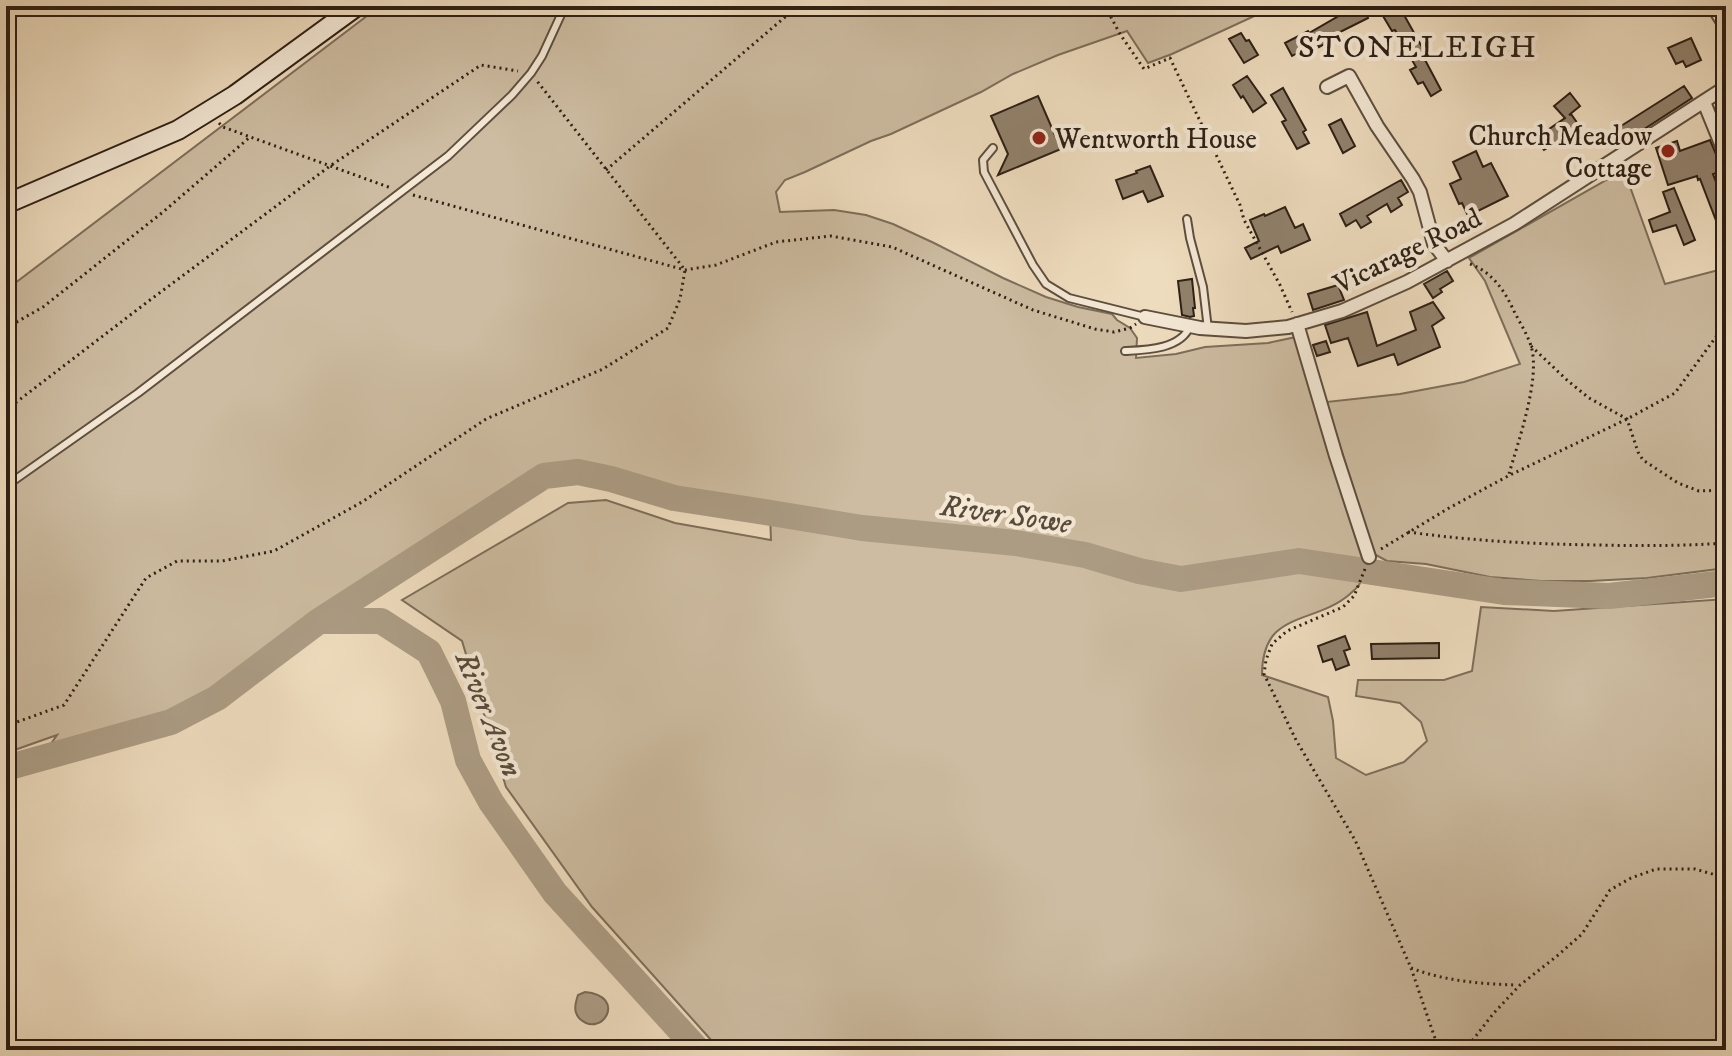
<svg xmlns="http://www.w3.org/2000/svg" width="1732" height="1056" font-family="'IM FELL DW Pica',serif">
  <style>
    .green { fill: #cdbca1; stroke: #7d6e5a; stroke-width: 2 }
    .water { fill: #ac9c84; stroke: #796a57; stroke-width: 2 }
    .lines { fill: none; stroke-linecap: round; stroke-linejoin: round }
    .river { stroke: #ac9c84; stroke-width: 26 }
    .building { fill: #91816c; stroke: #2d1f14; stroke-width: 2 }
    .service-casing { stroke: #5d4e3e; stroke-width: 10 }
    .minor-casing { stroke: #5d4e3e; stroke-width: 16 }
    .secondary-casing { stroke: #2d1f14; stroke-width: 22 }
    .path { stroke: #2d1f14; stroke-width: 3; stroke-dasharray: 2 4; stroke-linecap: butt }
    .service { stroke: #f4e8d5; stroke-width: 6 }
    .minor { stroke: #f4e8d5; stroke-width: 12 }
    .secondary { stroke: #f4e8d5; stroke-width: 18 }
    .poi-dot { fill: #8f2418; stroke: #f4e8d5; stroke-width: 3 }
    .labels { text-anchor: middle; stroke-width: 8; stroke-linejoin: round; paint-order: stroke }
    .poi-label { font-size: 28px; fill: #2d1f14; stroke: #f4e8d5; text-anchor: end }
    .street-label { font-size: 28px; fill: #2d1f14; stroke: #f4e8d5 }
    .water-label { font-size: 30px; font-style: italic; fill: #594b3b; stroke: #f4e8d5 }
    .quarter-label { font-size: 32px; letter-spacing: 2px; fill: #2d1f14; stroke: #f4e8d5 }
  </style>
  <rect width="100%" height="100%" fill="#eedcbe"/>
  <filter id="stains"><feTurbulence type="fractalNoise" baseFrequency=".0025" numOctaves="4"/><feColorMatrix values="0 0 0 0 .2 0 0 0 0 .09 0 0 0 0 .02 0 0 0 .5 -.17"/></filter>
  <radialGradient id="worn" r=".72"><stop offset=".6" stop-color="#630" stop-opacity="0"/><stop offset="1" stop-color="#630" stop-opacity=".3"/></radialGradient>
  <!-- green -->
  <path class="green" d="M380,6H1276L1172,54L1148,63L1127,31L1058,55L1013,74L981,92L891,134L871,141L805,172L785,180L776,192L780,212L834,210L866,215L893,224L934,243L1003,278L1046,297L1078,307L1112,314L1117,320L1130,328L1137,338L1136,358L1176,354L1205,347L1268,343L1296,337L1367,561C1364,569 1363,578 1359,585C1357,588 1352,592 1350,594C1313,626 1262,609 1262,675L1328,697L1333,721L1336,758L1366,775L1404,762L1427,741L1421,722L1400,703L1356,696L1358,680H1444L1472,671L1481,607L1554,611L1726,599V1050H720L592,907L506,787L462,641L402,600L568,503L606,500L675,523L771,540L770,513L674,498L578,472L544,476L319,621L217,698L171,722L41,758L57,735L6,753V290Z
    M1624,170L1665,284L1726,268V568L1647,578L1590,581H1541L1490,577L1426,564L1387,561L1374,554L1326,402L1400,394L1464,382L1520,364L1485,281L1469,258Z"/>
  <!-- water -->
  <path class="water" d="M585,992C628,996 602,1039 580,1019C573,1012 575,1004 578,995Z"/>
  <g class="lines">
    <!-- river -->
    <path class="river" d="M319,621H381L429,652L453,701L468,760L491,802L555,893L698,1050
      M6,768L171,722L217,698L319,621L544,476L578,472L611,479L674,498L771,513L862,528L1016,543L1085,555L1139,571L1181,579L1299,561L1504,592L1609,596L1726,583"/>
  </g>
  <!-- building -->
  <path class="building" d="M1356,6H1361L1368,18L1332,36L1333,39L1319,47L1317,42L1292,56L1285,43L1308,31L1309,33Z
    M1377,6H1399L1427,56L1424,58L1441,90L1431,96L1423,82L1418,84L1410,70L1416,67L1395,30L1392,31Z
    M1241,33L1246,41L1249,40L1258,55L1244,63L1229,39Z
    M1691,38L1701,60L1686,67L1683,61L1676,64L1668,48Z
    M1247,76L1266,103L1253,112L1243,96L1241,98L1233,85Z
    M1684,86L1692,98L1618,146L1610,133Z
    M1283,88L1306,130L1303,132L1309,143L1297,149L1282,122L1286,120L1271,95Z
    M1570,93L1580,106L1569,115L1571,114L1580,127L1544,150L1536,138L1565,118L1554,106Z
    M1038,96L1061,149L998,175L1008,154L991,116Z
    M1341,119L1355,146L1343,153L1329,125Z
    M1710,140L1718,159L1723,164L1725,170L1713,174L1726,208L1725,244L1700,179L1698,180L1697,176L1668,185L1656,148L1677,141L1680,151Z
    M1476,151L1483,167L1491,163L1508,196L1468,216L1462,203L1459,204L1450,184L1461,179L1453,162Z
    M1150,166L1163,196L1148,202L1143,191L1123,199L1116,180L1137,173L1136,171Z
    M1401,180L1408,192L1398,198L1402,205L1391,212L1387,204L1367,216L1371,222L1361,228L1356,220L1346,226L1340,214Z
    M1674,188L1695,240L1684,245L1676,225L1653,232L1649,220L1670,212L1663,192Z
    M1285,207L1295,228L1303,224L1310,240L1281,253L1278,246L1251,259L1245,248L1259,241L1250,220L1264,214L1265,216Z
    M1447,271L1453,281L1440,289L1442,292L1433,298L1424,284Z
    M1192,279L1195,308H1193L1194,316L1190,317L1182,315L1178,281Z
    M1338,285L1344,300L1313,310L1308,294Z
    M1433,302L1444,318L1432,326L1440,347L1398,365L1394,354L1358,366L1348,338L1331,343L1325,325L1367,312L1377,346L1416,330L1410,312Z
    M1326,341L1330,352L1317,356L1313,345Z
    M1345,636L1350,649L1344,651L1349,665L1336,670L1332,659L1323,662L1318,646Z
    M1439,643V658L1372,659L1371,644Z"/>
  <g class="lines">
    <defs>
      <path id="service" d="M993,148L983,160L984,172L1033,265L1046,284L1069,298L1145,317
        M1187,219L1190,238L1203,287L1208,329
        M1125,351C1147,350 1181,349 1190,326
        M6,486L138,393L448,156L512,95L531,73L542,56L565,6"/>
      <path id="minor" d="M1713,6L1726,27
        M1327,87L1349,76L1377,126L1413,179L1420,192L1434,244L1447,261
        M1704,102L1726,156
        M1145,317L1200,328L1246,331L1288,327L1342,311L1407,282L1514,224L1726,87
        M1297,324L1336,456L1369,557"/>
      <path id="secondary" d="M6,204L178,130L235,95L357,6"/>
    </defs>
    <!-- service casing -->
    <use href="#service" class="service-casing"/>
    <!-- minor casing -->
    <use href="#minor" class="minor-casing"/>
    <!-- secondary casing -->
    <use href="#secondary" class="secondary-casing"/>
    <!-- path -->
    <path class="path" d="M1105,6L1120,34L1144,69L1170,58L1240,205L1244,220L1280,285L1292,312
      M219,123L223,127L391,188
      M606,170L798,6
      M413,195L685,270L716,265L776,242L831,236L892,247L1033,310L1095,329L1114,332L1130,328L1136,324
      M1470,264C1490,271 1503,288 1512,307C1518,320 1527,333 1531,346C1541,378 1518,442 1509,474
      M6,328L43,307L163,212L250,137
      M1531,346L1568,381L1589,398L1627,419L1638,452L1643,460L1678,483L1699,491L1726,490
      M6,410L146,303L330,166L481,65L518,71
      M1408,532C1473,541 1532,544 1597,545C1641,546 1683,546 1726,543
      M1381,549L1449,508L1508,476L1627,419L1675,393L1726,323
      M1365,569L1354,596L1343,607L1287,631L1272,644L1266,660L1264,674L1296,740L1355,840L1411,968L1439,1050
      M6,726L64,705L146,578L177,561H222L274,551L362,502L486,419L603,369L668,328L680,299L685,270L537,81
      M1411,968C1445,981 1481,984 1517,985
      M1465,1050L1493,1014L1520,985L1557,956L1582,934L1610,890L1631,878L1656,869H1695L1726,878"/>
    <!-- service -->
    <use href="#service" class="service"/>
    <!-- minor -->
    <use href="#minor" class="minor"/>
    <!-- secondary -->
    <use href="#secondary" class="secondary"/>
  </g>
  <!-- markers -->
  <g class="poi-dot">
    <circle cx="1039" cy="138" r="8"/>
    <circle cx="1668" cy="151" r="8"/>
  </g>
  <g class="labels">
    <!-- poi labels -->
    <g class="poi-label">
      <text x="1652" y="145">Church Meadow<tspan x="1652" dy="32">Cottage</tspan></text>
      <text x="1055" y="148" text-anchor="start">Wentworth House</text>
    </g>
    <!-- street labels -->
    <g class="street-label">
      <text transform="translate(1407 250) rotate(-26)" y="10">Vicarage Road</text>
    </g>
    <!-- water labels -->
    <g class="water-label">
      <text transform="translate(1006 514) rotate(8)" y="10">River Sowe</text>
      <text transform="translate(489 714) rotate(68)" y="10">River Avon</text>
    </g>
    <!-- quarter labels -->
    <g class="quarter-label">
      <text x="1418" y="57">STONELEIGH</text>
    </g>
  </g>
  <!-- margin -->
  <rect width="1732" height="1056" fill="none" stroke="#eedcbe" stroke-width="32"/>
  <rect x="8" y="8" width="1716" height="1040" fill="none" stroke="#2d1f14" stroke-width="4"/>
  <rect x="16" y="16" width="1700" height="1024" fill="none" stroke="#2d1f14" stroke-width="2"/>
  <rect width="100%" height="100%" filter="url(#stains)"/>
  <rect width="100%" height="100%" fill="url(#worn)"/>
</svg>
